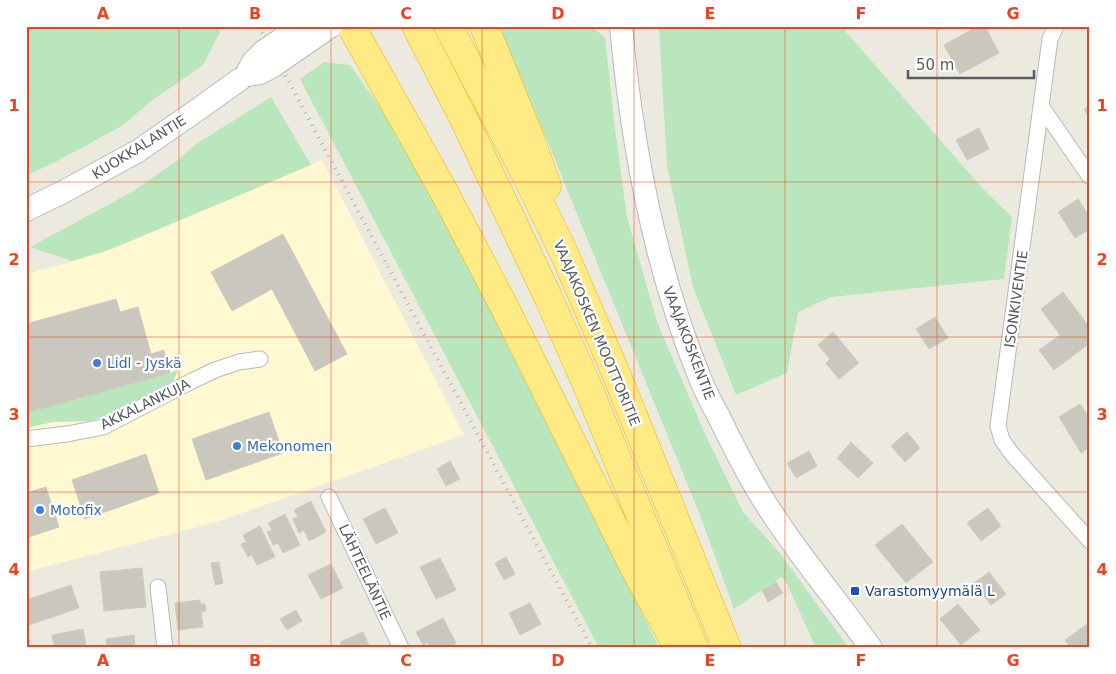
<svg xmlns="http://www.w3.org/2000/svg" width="1116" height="674" font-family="'DejaVu Sans',sans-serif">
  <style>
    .commercial { fill: #fff8d1 }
    .green { fill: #b9e6bd }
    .building { fill: #c9c7be; stroke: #d1ccbd }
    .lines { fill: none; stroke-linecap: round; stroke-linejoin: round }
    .minor-casing { stroke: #b7b9bf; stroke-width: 17 }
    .secondary-casing { stroke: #b5b8bf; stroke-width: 24 }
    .motorway-casing { stroke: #ebb500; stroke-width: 29 }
    .minor { stroke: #fff; stroke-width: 15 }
    .secondary { stroke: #fff; stroke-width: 22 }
    .motorway { stroke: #ffea83; stroke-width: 28 }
    .rail { stroke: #b3b4b4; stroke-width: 4; stroke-dasharray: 1 6; stroke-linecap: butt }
    .secondary-bridge-casing { stroke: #b5b8bf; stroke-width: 24; stroke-linecap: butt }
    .secondary-bridge { stroke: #fff; stroke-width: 22 }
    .grid { fill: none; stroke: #f2411f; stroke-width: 1; stroke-opacity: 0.55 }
    .shop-dot { fill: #3f7fe0; stroke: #fff; stroke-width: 2 }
    .transit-dot { fill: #1a4fb4; stroke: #fff; stroke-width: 2 }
    .labels { text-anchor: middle; stroke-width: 4.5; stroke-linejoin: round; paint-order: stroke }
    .street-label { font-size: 14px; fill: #585b61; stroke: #fff }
    .shop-label { font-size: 14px; fill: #366cbe; stroke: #fff; text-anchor: start }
    .transit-label { font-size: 14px; fill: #164399; stroke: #fff; text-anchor: start }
    .neatline { fill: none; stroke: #f2411f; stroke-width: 2 }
    .grid-label { font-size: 16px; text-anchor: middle; font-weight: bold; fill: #f2411f }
  </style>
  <rect width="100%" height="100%" fill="#eceadf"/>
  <!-- commercial -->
  <path class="commercial" d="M322,160L464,435L213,523L26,572V274L60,265L109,250Z"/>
  <!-- green -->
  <path class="green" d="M26,26H217L220,32L203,65L150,102L122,126L59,160L26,176Z
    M496,26H592L605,38L615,129L627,217L657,322L706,436L743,512L779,552L849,648H816L787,584L782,577L734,609L700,515L544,133Z
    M659,26H841L983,189L1012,217L1004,279L831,297L798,312L787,373L736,395L693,287L667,166Z
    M324,62L350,65L395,128L502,323L659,648H599L300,79Z
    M271,97L311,165L109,250L72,261L30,247L132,192L178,160L196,144Z
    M179,369L173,381L111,414L91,421L53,422L26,428V413L170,373Z"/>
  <!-- building -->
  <path class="building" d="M978,26H985L999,53L960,74L944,45Z
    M1090,106V120L1084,109Z
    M979,128L989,149L967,160L956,140Z
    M1078,199L1090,218V229L1075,238L1058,212Z
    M283,234L347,354L315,371L272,289L232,311L211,272Z
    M1063,292L1090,328V343L1054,370L1039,350L1060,335L1041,309Z
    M116,299L120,312L138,307L151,354L164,350L170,373L26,413V324Z
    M935,317L948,338L929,349L916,329Z
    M833,332L859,363L839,379L826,363L830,359L818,345Z
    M1080,404L1090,419V447L1081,453L1059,417Z
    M269,412L283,453L206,480L192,439Z
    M907,432L920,448L905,462L891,446Z
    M851,442L873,463L858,478L837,458Z
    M809,451L817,466L796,478L787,463Z
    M146,454L159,493L85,519L72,480Z
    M450,461L460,479L446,486L437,469Z
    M46,487L59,527L26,538V493Z
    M311,501L326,532L309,541L304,530L299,533L293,519L298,517L294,510Z
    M385,508L398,533L376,544L363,519Z
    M988,508L1001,526L981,541L967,523Z
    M285,514L300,545L283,553L278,543L273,545L267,532L272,530L268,523Z
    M902,524L933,562L906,583L875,545Z
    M260,526L275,557L257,565L252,555L248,557L241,544L246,542L243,535Z
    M506,557L515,574L504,580L495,563Z
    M440,558L456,590L436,599L420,567Z
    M219,562L223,583L215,585L211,563Z
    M331,564L343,588L321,599L308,575Z
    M142,568L146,607L104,611L100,572Z
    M989,572L1006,594L991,605L974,583Z
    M776,582L783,593L768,602L762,590Z
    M71,585L79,608L26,626V600Z
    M200,600V604H205L206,611L201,612L203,627L178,630L175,603Z
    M530,603L541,624L520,635L509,613Z
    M958,604L980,630L961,645L940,619Z
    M296,610L302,621L287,630L280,619Z
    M443,618L456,643L447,648H430L428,643L423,645L416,632Z
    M1090,622V648H1071L1065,640Z
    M83,629L86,646L75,648H55L52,635Z
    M363,632L370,648H343L340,642Z
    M134,635L135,648H107L106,639Z"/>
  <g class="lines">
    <defs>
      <path id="minor" d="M1056,26L1050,39L998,426L1002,440L1012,454L1090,541
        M1041,106L1090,177
        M26,439L67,434L103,427L192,381L215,370L239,362L260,359
        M329,497L401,648
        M158,587L165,648"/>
      <path id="secondary" d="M621,26C632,148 655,270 702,383C707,395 713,406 719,417C731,442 744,467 758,491C791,546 834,596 871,648
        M26,210L63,192L138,151L200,108L246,75"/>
      <path id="motorway" d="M351,26L442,188L506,310L634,567L678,648
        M416,26L463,117L549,299L590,392L694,648
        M448,26L527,177L564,253L615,371L727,648
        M484,26L530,138L547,186"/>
    </defs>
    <!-- minor casing -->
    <use href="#minor" class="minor-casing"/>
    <!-- secondary casing -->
    <use href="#secondary" class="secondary-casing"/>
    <!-- motorway casing -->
    <use href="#motorway" class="motorway-casing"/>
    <!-- minor -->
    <use href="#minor" class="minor"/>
    <!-- secondary -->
    <use href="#secondary" class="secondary"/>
    <!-- motorway -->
    <use href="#motorway" class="motorway"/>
    <!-- rail -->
    <path class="rail" d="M259,26L592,648"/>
    <defs>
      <path id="secondary-bridge" d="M246,75L260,73L273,66L331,26
        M246,75L253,62L264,51L301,26"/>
    </defs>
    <!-- secondary-bridge casing -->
    <use href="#secondary-bridge" class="secondary-bridge-casing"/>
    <!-- secondary-bridge -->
    <use href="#secondary-bridge" class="secondary-bridge"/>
  </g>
  <!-- grid -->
  <path class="grid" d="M179,26V648M331,26V648M482,26V648M634,26V648M785,26V648M937,26V648M26,182H1090M26,337H1090M26,492H1090"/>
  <!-- markers -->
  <g class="shop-dot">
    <circle cx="97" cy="363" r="5"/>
    <circle cx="237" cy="446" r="5"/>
    <circle cx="40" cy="510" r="5"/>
  </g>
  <rect class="transit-dot" x="850" y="586" width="10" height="10" rx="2.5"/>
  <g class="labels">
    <!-- street labels -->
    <g class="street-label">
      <text transform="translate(139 147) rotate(-32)" y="5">KUOKKALANTIE</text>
      <text transform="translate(1016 299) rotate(-82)" y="5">ISONKIVENTIE</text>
      <text transform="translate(597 333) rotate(67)" y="5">VAAJAKOSKEN MOOTTORITIE</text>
      <text transform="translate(689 343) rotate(69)" y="5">VAAJAKOSKENTIE</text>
      <text transform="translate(145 404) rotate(-26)" y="5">AKKALANKUJA</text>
      <text transform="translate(365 572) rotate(65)" y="5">LÄHTEELÄNTIE</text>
    </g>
    <!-- shop labels -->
    <g class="shop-label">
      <text x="107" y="368">Lidl - Jyskä</text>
      <text x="247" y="451">Mekonomen</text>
      <text x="50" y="515">Motofix</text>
    </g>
    <!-- transit labels -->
    <g class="transit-label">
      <text x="865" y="596">Varastomyymälä L</text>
    </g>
  </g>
  <!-- border -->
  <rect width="1116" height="674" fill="none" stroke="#ffffff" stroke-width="55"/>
  <!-- scale -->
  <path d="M908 70v8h126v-8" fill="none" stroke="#585b61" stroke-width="2.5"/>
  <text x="916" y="70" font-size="15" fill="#585b61" stroke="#ffffff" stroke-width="4" paint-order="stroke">50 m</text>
  <rect x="28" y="28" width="1060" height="618" class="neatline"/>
  <g class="grid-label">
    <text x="103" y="19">A</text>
    <text x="255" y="19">B</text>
    <text x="406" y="19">C</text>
    <text x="558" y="19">D</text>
    <text x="710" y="19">E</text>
    <text x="861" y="19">F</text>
    <text x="1013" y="19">G</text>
    <text x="14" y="111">1</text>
    <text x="1102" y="111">1</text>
    <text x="14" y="265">2</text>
    <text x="1102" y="265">2</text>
    <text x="14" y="420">3</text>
    <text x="1102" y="420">3</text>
    <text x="14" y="575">4</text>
    <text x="1102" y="575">4</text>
    <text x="103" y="666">A</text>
    <text x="255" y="666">B</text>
    <text x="406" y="666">C</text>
    <text x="558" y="666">D</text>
    <text x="710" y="666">E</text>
    <text x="861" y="666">F</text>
    <text x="1013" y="666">G</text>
  </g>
</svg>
